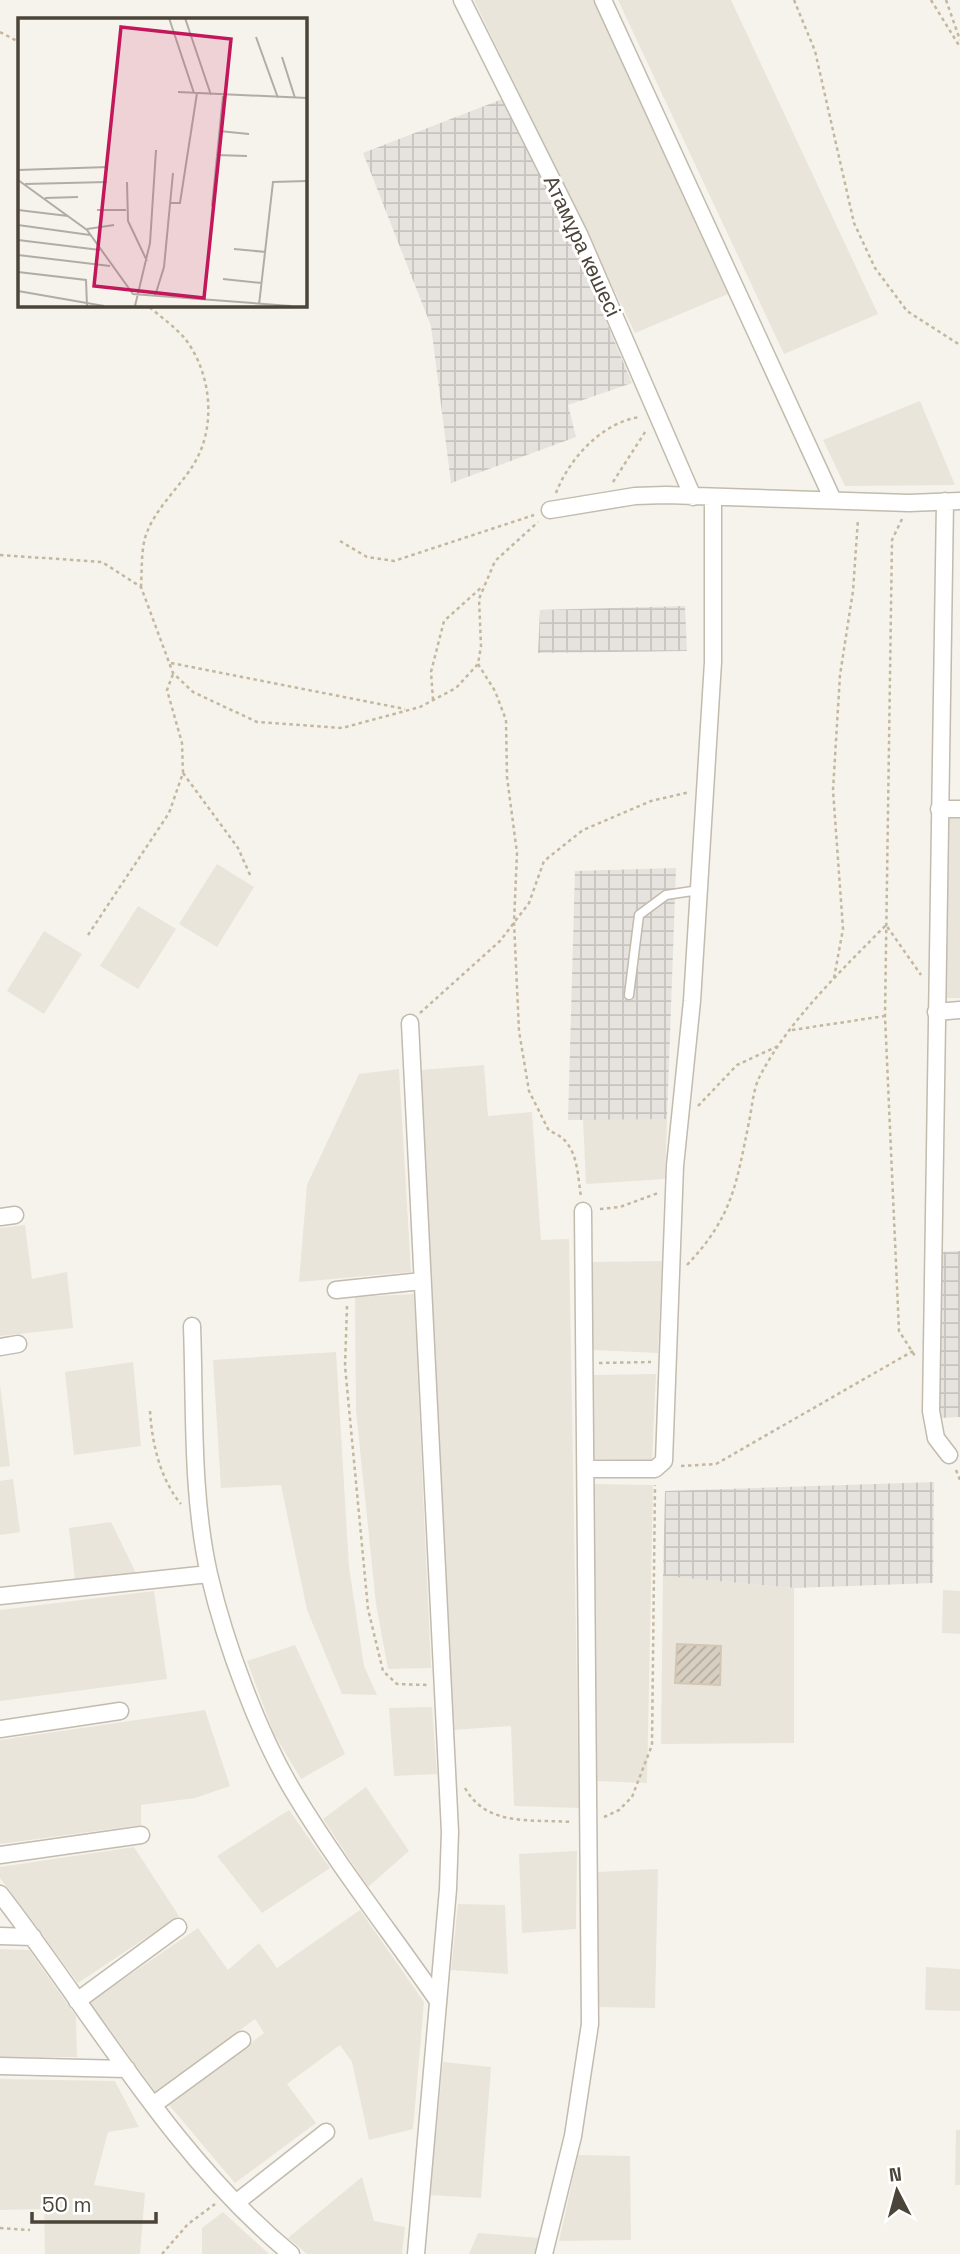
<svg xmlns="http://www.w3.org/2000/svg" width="960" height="2254" font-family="'Space Grotesk',sans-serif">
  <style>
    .residential { fill: #eae5da }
    .industrial { fill: url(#industrial-grid) }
    .building { fill: url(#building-hatch); stroke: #d3c7b4; stroke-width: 2 }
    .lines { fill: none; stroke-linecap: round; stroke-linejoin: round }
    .service-casing { stroke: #c2bbae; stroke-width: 11 }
    .minor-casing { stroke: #c2bbae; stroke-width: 19 }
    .path { stroke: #c4b79f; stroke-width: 2.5; stroke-dasharray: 3.5 3.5; stroke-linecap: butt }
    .service { stroke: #fff; stroke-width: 8 }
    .minor { stroke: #fff; stroke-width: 16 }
    .labels { text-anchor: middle; stroke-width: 6; stroke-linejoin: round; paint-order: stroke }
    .street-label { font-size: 21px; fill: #4b4439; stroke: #fff }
    .inset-road { fill: none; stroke: #b2ada4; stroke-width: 2 }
    .view { fill: #c2185b; fill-opacity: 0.15; stroke: #c2185b; stroke-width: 3.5 }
    .inset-edge { fill: none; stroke: #4b4439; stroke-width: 3.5 }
  </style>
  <defs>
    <pattern id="industrial-grid" width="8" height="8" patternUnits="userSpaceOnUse" patternTransform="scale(1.75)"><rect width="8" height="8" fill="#e6e2dd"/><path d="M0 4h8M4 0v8" fill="none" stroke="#c7c3be"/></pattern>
    <pattern id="building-hatch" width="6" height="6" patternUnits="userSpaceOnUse" patternTransform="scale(1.75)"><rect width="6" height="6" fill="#d8cfc1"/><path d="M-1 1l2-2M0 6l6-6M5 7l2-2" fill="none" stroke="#b1aa9e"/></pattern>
  </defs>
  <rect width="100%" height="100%" fill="#f6f3ec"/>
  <!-- residential -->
  <path class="residential" d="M474,0H593L728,294L635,333Z
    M618,0H731L878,314L784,354Z
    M920,401L955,485L845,486L823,440Z
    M960,817V998H946L949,818Z
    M217,864L254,887L217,947L179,924Z
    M138,906L176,929L138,989L100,966Z
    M44,931L82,954L44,1014L7,991Z
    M484,1065L488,1116L532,1112L541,1240L569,1239L579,1808L514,1806L511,1726L453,1730L421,1070Z
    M399,1069L411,1272L299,1282L307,1185L359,1074Z
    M583,1119H667L665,1179L586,1184Z
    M25,1225L32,1279L67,1272L73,1328L0,1336V1228Z
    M662,1261L658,1353L593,1350L592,1262Z
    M414,1294L431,1668L388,1669L376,1604L356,1411L355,1297Z
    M336,1352L349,1567L364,1666L377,1695L342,1694L307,1610L281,1485L221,1488L213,1360Z
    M133,1362L141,1446L74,1455L65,1372Z
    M656,1374L652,1460L594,1459V1375Z
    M0,1384L10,1466L0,1467Z
    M13,1479L20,1532L0,1535V1481Z
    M594,1484L653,1485L647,1783L595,1781Z
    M111,1522L136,1573L75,1580L69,1528Z
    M663,1576L794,1588V1743L661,1744Z
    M943,1590L960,1591V1634L942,1633Z
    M154,1591L167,1679L0,1701V1610Z
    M295,1645L345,1754L301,1779L274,1734L247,1661Z
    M432,1707L437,1774L394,1776L389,1708Z
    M205,1710L230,1786L195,1798L141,1805V1825L0,1844V1740Z
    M366,1787L409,1851L368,1887L323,1819Z
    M289,1810L330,1868L262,1913L217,1856Z
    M134,1847L179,1916L78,1983L0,1878V1867Z
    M577,1851L576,1929L522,1933L519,1854Z
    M658,1869L655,2008L596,2007L597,1872Z
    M458,1904L505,1905L508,1974L451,1970Z
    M360,1910L424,2002L413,2129L369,2140L352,2062L340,2045L287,2084L316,2123L235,2183L169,2105L264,2033L255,2019L156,2093L90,2002L198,1928L228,1970L259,1943L277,1968Z
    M0,1949L29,1950L76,2016L77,2057H0Z
    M926,1967L960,1969V2011L925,2010Z
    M443,2062L491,2067L481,2198L430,2195Z
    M0,2079L115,2081L139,2127L108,2132L94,2185L145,2193L140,2254H45L44,2209L0,2210Z
    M956,2130H960V2185H955Z
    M578,2155L630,2156L631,2240L559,2241Z
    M362,2177L374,2221L405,2227L402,2254H307L288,2238Z
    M223,2212L269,2254H202V2228Z
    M478,2233L540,2238L535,2254H469Z"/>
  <!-- industrial -->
  <path class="industrial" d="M505,98L570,235L632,383L568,405L576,437L451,483L431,326L363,153Z
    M685,606L687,651L538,653L540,610Z
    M676,868L667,1119L568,1120L575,871Z
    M960,1251V1417L939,1418L940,1252Z
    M934,1482L933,1583L794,1588L663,1576L665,1491Z"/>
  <!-- building -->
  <path class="building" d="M677,1644L721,1646L720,1685L675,1683Z"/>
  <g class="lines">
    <defs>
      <path id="service" d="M629,995L639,915L666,895L699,890"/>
      <path id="minor" d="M462,0L579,234L693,497
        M603,0L833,500
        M945,501L931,1411L936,1438L949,1455
        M550,510L635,496L666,495L909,503L960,501
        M939,809H960
        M936,1012L960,1010
        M410,1023L450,1832L448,1889L416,2254
        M0,1217L15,1215
        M336,1290L422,1281
        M192,1326C195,1408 191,1494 209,1574C225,1643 259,1736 296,1796C339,1867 391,1933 438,2001
        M0,1347L18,1344
        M586,1469H655L664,1461L675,1166L692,1001L713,662V498
        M0,1596L209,1574
        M0,1729L120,1711
        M0,1855L141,1835
        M0,1894C94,2015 171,2155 291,2254
        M0,1936L33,1937
        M77,2001L178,1927
        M0,2066L127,2069
        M153,2105L242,2040
        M237,2202L326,2132
        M544,2254L573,2136L590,2024L583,1211"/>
    </defs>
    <!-- service casing -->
    <use href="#service" class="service-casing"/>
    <!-- minor casing -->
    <use href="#minor" class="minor-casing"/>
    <!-- path -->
    <path class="path" d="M794,0L815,51L854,223L875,268L907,311L960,345
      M931,0L960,47
      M946,0L960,40
      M0,32L19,42
      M613,482L647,429
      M556,493C569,459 602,422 640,417
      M902,519L892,540L885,1016L899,1331L915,1356
      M340,541L367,557L394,561L534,515
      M0,555L102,562L141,587L173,673L193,692L257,722L342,728L420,707L456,688L478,664L481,646L479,599L495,561L538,522
      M141,587C142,572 141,553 145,538C153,511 177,490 192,467C217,429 212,375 186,340C176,327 159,316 146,304
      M171,663L405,709
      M478,664L495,691L506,720L507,777L517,853L514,922L519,1031L529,1091L549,1131C578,1140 577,1171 581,1197
      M433,700L431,672L444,621L483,586
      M183,773L238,848L251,877
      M88,935L169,813L183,773L182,743L167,690L173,674
      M834,978L843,929L833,790L840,675L853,591L858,519
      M420,1013L500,941L529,903L544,861L583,830L651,801L690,792
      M792,1030L885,1016
      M698,1106L737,1065L778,1046
      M600,1209L620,1207L658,1193
      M687,1265C733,1216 736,1185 749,1122C752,1108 753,1089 760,1076C788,1021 843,969 886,925L921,975
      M347,1306L345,1366L368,1609L383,1671L397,1684L427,1685
      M599,1363L651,1362
      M150,1411C152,1443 160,1479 181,1504
      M681,1466L716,1464L913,1351
      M956,1470L960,1480
      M465,1788C487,1827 530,1819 571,1822
      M604,1817L619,1810L632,1797L652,1745L655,1485
      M0,2228L30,2230
      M162,2254L188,2224L215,2204"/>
    <!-- service -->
    <use href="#service" class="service"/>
    <!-- minor -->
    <use href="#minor" class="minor"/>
  </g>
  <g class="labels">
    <!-- street labels -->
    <g class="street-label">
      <text transform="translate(582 246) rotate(65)" y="7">Атамұра көшесі</text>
    </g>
  </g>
  <!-- overview -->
  <g transform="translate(18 18)">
    <rect width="289" height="289" fill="#f6f3ec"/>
    <path class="inset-road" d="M151,0L176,75M167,0L193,77M262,0H287M238,19L260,80M264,39L277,80M160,74L289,80M201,113L231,116M198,137L229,138M0,152L90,149M0,162L69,212L115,276L273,288M109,164L110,203L129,243M7,166L89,164M27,180L60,179M152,185H162L179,75M194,188L205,78M0,192L50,198M79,192H108M0,207L72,217M69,211L96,207M0,222L82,232M216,231L248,234M0,237L92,248M0,254L68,262L69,288M205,261L244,265M0,273L86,288M137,278L146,249L155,155M241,287L255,164L289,163M117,288L132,225L138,132"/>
    <path class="view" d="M103,9L213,21L186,280L76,268Z"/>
    <rect width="289" height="289" class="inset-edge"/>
  </g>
  <!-- north arrow -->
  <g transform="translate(897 2191) rotate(354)" stroke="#ffffff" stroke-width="5" paint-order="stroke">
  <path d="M0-5L12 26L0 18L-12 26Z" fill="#4b4439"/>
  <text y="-10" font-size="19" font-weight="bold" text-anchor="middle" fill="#4b4439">N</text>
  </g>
  <!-- scale -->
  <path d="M32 2212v10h124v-10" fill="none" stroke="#4b4439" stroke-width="3.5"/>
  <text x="42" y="2212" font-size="21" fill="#4b4439" stroke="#ffffff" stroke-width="5" paint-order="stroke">50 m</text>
</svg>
